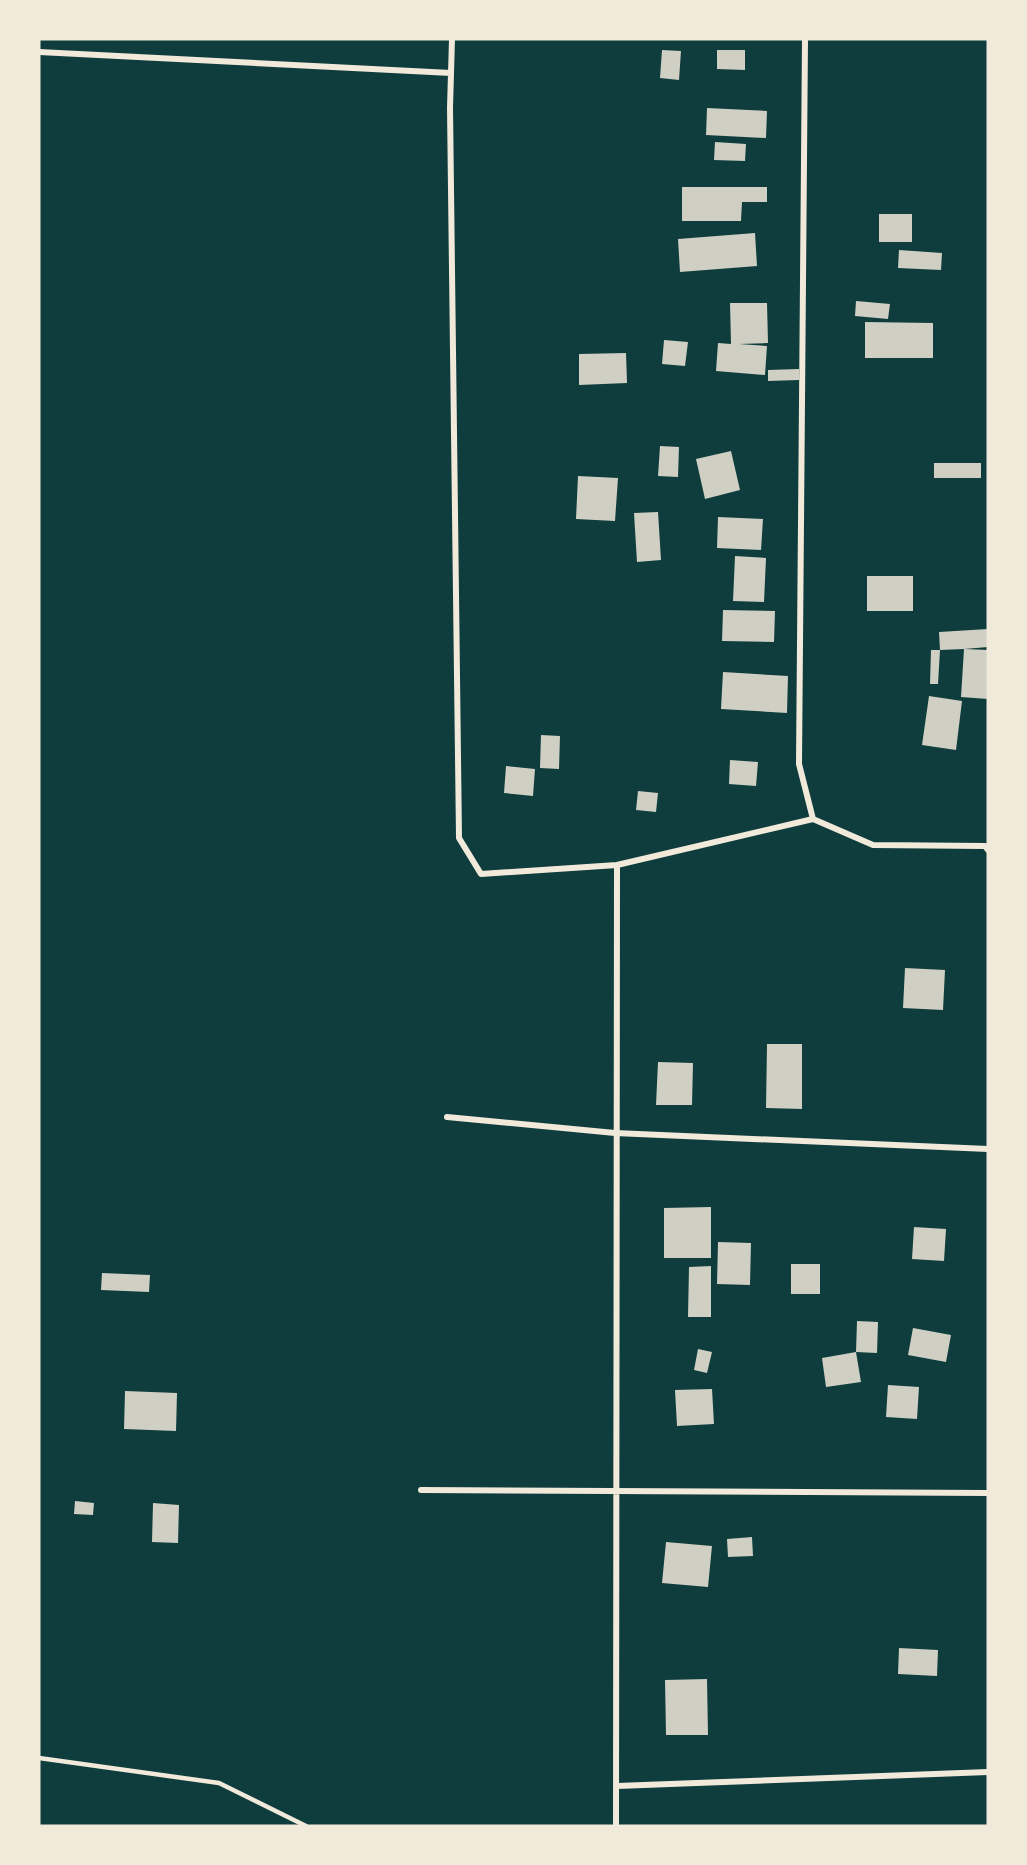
<svg xmlns="http://www.w3.org/2000/svg" width="1027" height="1865" font-family="'Sofia Sans Condensed',sans-serif">
  <style>
    .building { fill: #cfcfc3 }
    .lines { fill: none; stroke-linecap: round; stroke-linejoin: round }
    .service { stroke: #f1e9da; stroke-width: 4.5 }
    .minor { stroke: #f1e9da; stroke-width: 6 }
  </style>
  <rect width="100%" height="100%" fill="#0f3d3e"/>
  <!-- building -->
  <path class="building" d="M662,50L681,51L679,80L660,78Z
    M717,50H745V70L717,69Z
    M707,108L767,111L766,138L706,135Z
    M715,142L746,144L745,161L714,160Z
    M682,187H767V202H742L741,221H682Z
    M879,214H912V242H879Z
    M755,233L757,266L680,272L678,239Z
    M899,250L942,253L941,270L898,268Z
    M856,301L890,304L888,319L855,316Z
    M730,303H767L768,343L739,344L767,346L765,375L716,371L718,343L731,344Z
    M865,322L933,323V358H865Z
    M664,340L688,342L685,366L662,364Z
    M626,353L627,383L579,385V354Z
    M799,369V380L768,381V370Z
    M660,446L679,447L678,477L658,476Z
    M731,451L740,490L705,499L696,459Z
    M934,463H981V478H934Z
    M578,476L618,478L615,521L576,519Z
    M658,512L661,560L637,562L634,513Z
    M718,517L763,519L761,550L717,548Z
    M735,556L766,558L764,602L733,601Z
    M867,576H913V611H867Z
    M723,610L775,611L774,642L722,641Z
    M988,629V647L964,649L988,650V699L961,697L964,649L940,650L939,632Z
    M931,650H940L938,684H930Z
    M723,672L788,676L787,713L721,709Z
    M929,696L962,701L956,750L922,745Z
    M541,735L560,736L559,769L540,768Z
    M730,760L758,762L756,786L729,784Z
    M506,766L535,769L533,796L504,793Z
    M638,791L658,793L656,812L636,810Z
    M905,968L945,970L943,1010L903,1008Z
    M767,1044H802V1109L766,1108Z
    M658,1062L693,1063L692,1105H656Z
    M711,1207V1258H664V1208Z
    M914,1227L946,1229L944,1261L912,1259Z
    M718,1242L751,1243L750,1285L717,1284Z
    M791,1264H820V1294H791Z
    M711,1266V1317H688L689,1267Z
    M102,1273L150,1275L149,1292L101,1290Z
    M857,1321L878,1322L877,1353L856,1352Z
    M913,1328L951,1335L946,1362L908,1355Z
    M698,1349L712,1352L707,1373L694,1370Z
    M856,1352L861,1382L826,1387L822,1358Z
    M888,1385L919,1387L917,1419L886,1417Z
    M712,1389L714,1424L677,1426L675,1390Z
    M125,1391L177,1393L176,1431L124,1429Z
    M75,1501L94,1503L93,1515L74,1514Z
    M153,1503L179,1505L178,1543L152,1542Z
    M752,1537L753,1556L728,1557L727,1539Z
    M666,1542L712,1546L708,1587L662,1583Z
    M899,1648L938,1650L937,1676L898,1674Z
    M707,1679L708,1735H666L665,1680Z"/>
  <g class="lines">
    <!-- service -->
    <path class="service" d="M39,1758L219,1783L306,1826"/>
    <!-- minor -->
    <path class="minor" d="M452,39L450,108L459,838L481,874L617,865L616,1826
      M805,39L799,764L813,819L873,845L985,846L988,850
      M39,52L451,73
      M617,865L813,819
      M447,1117L615,1133L988,1149
      M421,1490L988,1493
      M617,1786L988,1772"/>
  </g>
  <!-- border -->
  <rect width="1027" height="1865" fill="none" stroke="#f1e9da" stroke-width="81"/>
</svg>
